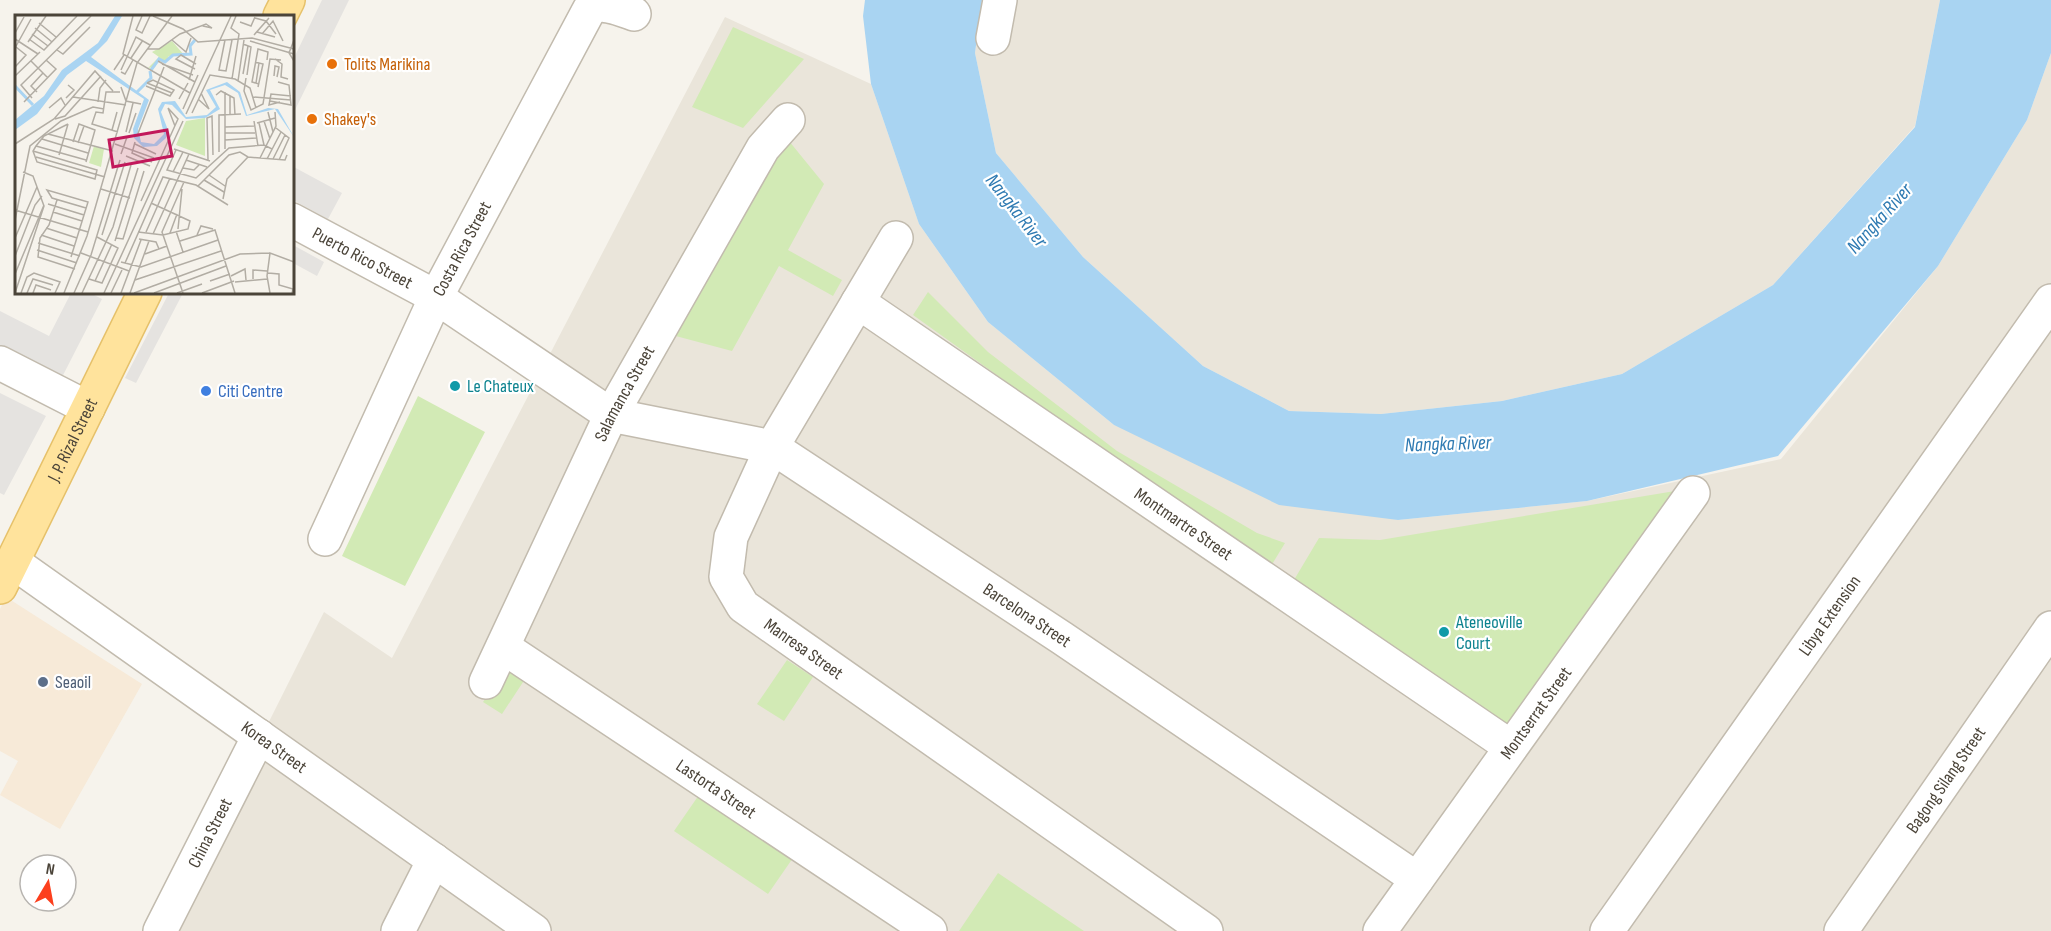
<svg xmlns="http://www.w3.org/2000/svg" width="2051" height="931" font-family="'Sofia Sans Condensed',sans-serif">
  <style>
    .residential { fill: #eae5da }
    .commercial { fill: #f7ead8 }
    .green { fill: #d2eab5 }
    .parking { fill: #e5e3e0 }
    .water { fill: #a9d4f2 }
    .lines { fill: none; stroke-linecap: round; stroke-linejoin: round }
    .minor-casing { stroke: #c2bbae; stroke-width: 36 }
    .major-casing { stroke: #e6c16a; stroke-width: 36 }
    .minor { stroke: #fff; stroke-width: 33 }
    .major { stroke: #ffe39c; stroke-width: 33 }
    .food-dot { fill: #e8710a; stroke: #fff; stroke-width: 2 }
    .culture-dot { fill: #0f9aa8; stroke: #fff; stroke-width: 2 }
    .shop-dot { fill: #3f7fe0; stroke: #fff; stroke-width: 2 }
    .service-dot { fill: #5c6f8a; stroke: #fff; stroke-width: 2 }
    .labels { text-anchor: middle; stroke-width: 4.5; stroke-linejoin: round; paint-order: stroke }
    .food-label { font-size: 18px; fill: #c56008; stroke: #fff; text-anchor: start }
    .street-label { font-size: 18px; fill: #4b4439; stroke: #fff }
    .culture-label { font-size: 18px; fill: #0d838f; stroke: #fff; text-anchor: start }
    .shop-label { font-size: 18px; fill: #366cbe; stroke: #fff; text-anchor: start }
    .service-label { font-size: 18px; fill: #4e5e75; stroke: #fff; text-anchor: start }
    .water-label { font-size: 20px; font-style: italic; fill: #2e7ab2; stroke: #fff }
    .inset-river { fill: none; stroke: #a9d4f2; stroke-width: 3 }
    .inset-road { fill: none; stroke: #b2ada4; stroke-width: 1.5 }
    .view { fill: #c2185b; fill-opacity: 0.15; stroke: #c2185b; stroke-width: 3 }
    .inset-edge { fill: none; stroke: #4b4439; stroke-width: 3 }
  </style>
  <rect width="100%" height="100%" fill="#f6f3ec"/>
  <!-- residential -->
  <path class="residential" d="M982,0H1940L1915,126L1773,285L1622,374L1502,401L1381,414L1289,411L1203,366L1083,257L996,153L975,53Z
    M725,17L871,84L919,224L988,322L1114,425L1398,520L1587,501L1781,459L1938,266L2027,120L2051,53V931H164L324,612L392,658Z"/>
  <!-- commercial -->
  <path class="commercial" d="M6,597L142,684L60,829L0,795L18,761L0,751V609Z"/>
  <!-- green -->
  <path class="green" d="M733,27L804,59L743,128L692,107Z
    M789,141L824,184L788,250L842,280L833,296L779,266L732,351L672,335L770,156Z
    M928,292L988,352L1117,451L1257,533L1285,543L1271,566L1114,459L913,315Z
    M418,396L485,432L405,586L342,556Z
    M1687,489L1504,727L1291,585L1319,538L1380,540Z
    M787,660L813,677L784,721L757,704Z
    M508,664L527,676L502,714L483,702Z
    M701,792L795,855L768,894L674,831Z
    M998,873L1084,931H959Z"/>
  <!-- parking -->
  <path class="parking" d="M322,0H349L293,114V60Z
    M292,166L342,193L328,219L293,200Z
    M293,245L324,262L317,276L293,263Z
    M71,293H90L102,299L59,383L0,353V311L49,336Z
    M169,293H183L136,383L125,378Z
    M0,393L46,416L4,495L0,493Z"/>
  <!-- water -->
  <path class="water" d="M865,0H982L975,53L996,153L1083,257L1203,366L1289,411L1381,414L1502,401L1622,374L1773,285L1915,127L1940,0H2051V53L2027,120L1938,266L1778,456L1587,501L1398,520L1279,505L1114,425L988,322L919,224L871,84L863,16Z"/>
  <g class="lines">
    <defs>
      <g id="minor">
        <path d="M993,38L1000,0"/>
        <path id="s1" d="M292,220L436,297L611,415L772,447L1062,638L1417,879"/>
        <path id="s2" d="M896,238L772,447L731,537L726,577L743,606L1206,931"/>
        <path id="s3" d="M858,302L1511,747"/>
        <path d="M0,363L88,408"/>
        <path id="s4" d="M325,539L436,297L589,10C600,0 620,9 634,14"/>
        <path id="s5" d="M13,562L534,931"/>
        <path id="s6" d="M503,647L930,931"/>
        <path id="s7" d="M486,682L611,415L763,148L788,120"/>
        <path id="s8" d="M160,931L259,736"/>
        <path d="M398,931L434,860"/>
        <path id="s9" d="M1380,931L1693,493"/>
        <path id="s10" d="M1607,931L2051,301"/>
        <path id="s11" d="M1841,931L2051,628"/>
      </g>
      <g id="major">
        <path d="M280,16L288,0"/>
        <path id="s12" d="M0,587L145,292"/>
      </g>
    </defs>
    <!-- minor casing -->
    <use href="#minor" class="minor-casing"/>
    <!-- major casing -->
    <use href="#major" class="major-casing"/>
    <!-- minor -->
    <use href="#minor" class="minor"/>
    <!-- major -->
    <use href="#major" class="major"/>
  </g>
  <!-- markers -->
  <g class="food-dot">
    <circle cx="332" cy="64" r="6"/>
    <circle cx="312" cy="119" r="6"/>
  </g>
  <g class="culture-dot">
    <circle cx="455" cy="386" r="6"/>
    <circle cx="1444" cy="632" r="6"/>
  </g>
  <circle class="shop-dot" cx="206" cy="391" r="6"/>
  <circle class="service-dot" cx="43" cy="682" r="6"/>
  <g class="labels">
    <!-- food labels -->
    <g class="food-label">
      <text x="344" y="70">Tolits Marikina</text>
      <text x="324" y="125">Shakey's</text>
    </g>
    <!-- street labels -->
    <g class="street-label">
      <text dy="6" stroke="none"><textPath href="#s4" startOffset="321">Costa Rica Street</textPath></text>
      <text dy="6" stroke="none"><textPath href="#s1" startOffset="80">Puerto Rico Street</textPath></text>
      <text dy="6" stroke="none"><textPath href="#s7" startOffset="320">Salamanca Street</textPath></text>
      <text dy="6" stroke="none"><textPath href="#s12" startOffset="164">J. P. Rizal Street</textPath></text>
      <text dy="6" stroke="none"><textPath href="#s3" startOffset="394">Montmartre Street</textPath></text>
      <text dy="6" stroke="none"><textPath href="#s1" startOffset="844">Barcelona Street</textPath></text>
      <text dy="6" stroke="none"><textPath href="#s10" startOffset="386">Libya Extension</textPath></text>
      <text dy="6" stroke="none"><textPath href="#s2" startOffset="490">Manresa Street</textPath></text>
      <text dy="6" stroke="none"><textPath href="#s9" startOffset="268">Montserrat Street</textPath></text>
      <text dy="6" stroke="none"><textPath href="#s5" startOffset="320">Korea Street</textPath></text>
      <text dy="6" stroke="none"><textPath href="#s11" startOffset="184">Bagong Silang Street</textPath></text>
      <text dy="6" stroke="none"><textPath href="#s6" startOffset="256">Lastorta Street</textPath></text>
      <text dy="6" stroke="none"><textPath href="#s8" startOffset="110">China Street</textPath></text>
    </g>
    <!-- culture labels -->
    <g class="culture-label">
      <text x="467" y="392">Le Chateux</text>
      <text x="1456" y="628">Ateneoville<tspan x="1456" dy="21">Court</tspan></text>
    </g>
    <!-- shop labels -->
    <g class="shop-label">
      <text x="218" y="397">Citi Centre</text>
    </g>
    <!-- service labels -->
    <g class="service-label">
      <text x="55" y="688">Seaoil</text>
    </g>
    <!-- water labels -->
    <g class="water-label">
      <text transform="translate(1017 210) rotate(52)" y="7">Nangka River</text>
      <text transform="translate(1879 218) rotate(-48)" y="7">Nangka River</text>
      <text transform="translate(1448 443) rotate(-2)" y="7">Nangka River</text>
    </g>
  </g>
  <!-- overview -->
  <g transform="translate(15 15)">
    <rect width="279" height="279" fill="#f6f3ec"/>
    <path d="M157,26L169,40L154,41L150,47L144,43L140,52L133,53L144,42L137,37ZM190,103V141L161,130L171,106ZM79,131L89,134L86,152L74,148Z" fill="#d2eab5"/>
    <path d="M100,1H107L92,26L76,42L134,85L123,114L126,127L139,129L149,119L143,94L147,87L160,86L171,102L192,100L201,92L191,75L212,67L225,77L232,100L253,93L263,94L279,122L260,94L231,101L223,78L210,70L195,75L205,94L190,103L171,104L157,90L150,89L146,97L153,115L151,123L142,131L128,132L119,123L118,114L129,84L71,46L52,60L22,99L0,115V105L29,81L47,55L83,28Z" fill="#a9d4f2"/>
    <path class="inset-river" d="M136,55L144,44L150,47L158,40L176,39L175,31L180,25M0,71L18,90M122,77L136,63L135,56"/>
    <path class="inset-road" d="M118,1L108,39L175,78M127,1L121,15L127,18L135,1M138,1L168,14L183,27L237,23L279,34M240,3L251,6L261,19M225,7L236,11L240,2M24,8L41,22M20,13L37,27M242,17L260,22M0,18L9,2M17,19L33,31M247,19L258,6L268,26M239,20L254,3M0,24L23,39M14,24L29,35L62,1M157,25L171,37L176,23M210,25L204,55L211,56L217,25M279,25L274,38L279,46M235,26L279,39M13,27L31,1M228,29L236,32L232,60M0,33L16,4M132,34H144L165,19L191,9L197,13L188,11M42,35L48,39L75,12M116,43L128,25M260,44L267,49L266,62L273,64M16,46L33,63M143,46L180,67M240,47L248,49L243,72M147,49L178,60M0,52L11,40L1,32M180,54L161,44L166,40L181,49M99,55L109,40M106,55L121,22L135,30M106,57L110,59L118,45M228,59L233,31M0,61L25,37M259,61L260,51L264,52L262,62M231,63L229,76L236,95L248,89L255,44L266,45M217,64L224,19L216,13L221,1M174,65L181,41M223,66L229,25M132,68L157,78M241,68L244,48M244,69L237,67L243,34L253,37L252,45M131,71L155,81L159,75L138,65L132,68M106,72L111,86L126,89M22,77L16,71L28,58M210,77V134M201,80L206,76L219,83L220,100M58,82L111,90M238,82L276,85M17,83L6,70L76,1M51,83L59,75L53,70M164,84L173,68M183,84L194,94L186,78M255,86L276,90L274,70L263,67M9,87L41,54L31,45M83,87L85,73L91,65M265,87L254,90L256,79L276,81M34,93L46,83L50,90M153,93L160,111M168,94L183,60M253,97L258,117M177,98L195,60L220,64L235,73L241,93M171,99L216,1M215,100V81M40,104L50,101L86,61M239,106L243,131M249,106L255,124M242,108L260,103M244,108L249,130M210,112L239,111M261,113L274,123L264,145M97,115L102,97M103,117L77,109L81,97L88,98L91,77H105M111,117L118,88M114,118L121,98M210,118H240M33,119L98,136M122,121L149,52M27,124L73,138M210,125L241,123M58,127L64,109L80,115L71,147M120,127L117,138L137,147M63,128L69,111M0,129L39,104L80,56L98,76M100,129L139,143M120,129L141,139M21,131L71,145M159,134L195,146M161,135L152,155L181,163L214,133L249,130L257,134M18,136L82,155L80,164L22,147L18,136L21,131L29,121L53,109M204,137V100L226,99M106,139L112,122M44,140L53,109M111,141L135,151M21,142L90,162M245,143L261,111L260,97M252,144L266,117M258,144L270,120M171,145L192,152M193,145L192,103L197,101L198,140M168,153L179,155L184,150M158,157L168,137M194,160L210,171M189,165L209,177M183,171L214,140L225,137L233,142L270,145L272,140M86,174L115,183M208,184L212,164L233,142M42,185L34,210L25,223L23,242L60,254M126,186L163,104L153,93M33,189L69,200M0,195L73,217M38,197L67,206M0,205L15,131L46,106L78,92L89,94M31,213L62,223M163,214L167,174M161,216L168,237M123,217L148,220L173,214L175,206L136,188M131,217L155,163M155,218L162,199M138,219L174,139M26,220L59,231M87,220L110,147M182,220L186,211L198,214M0,223L22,172M101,223L108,224L129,156M124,224L141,227L144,234M100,226L123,153M165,226L200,215L220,278M23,228L65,241M22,235L62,248M66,238L114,256M130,239L152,231M0,241L20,190L27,181M56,242L73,187L32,175L37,183L71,193M106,247L126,252L203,225M110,248L148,162L181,170L213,190M253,258L264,259V270L278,274L277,278M0,259L29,190M216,261L230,254L231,265M74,264L87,268L103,233L82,222M238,264V255L252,256M120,265L206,236M80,266L97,229M195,266L215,259M220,267L252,264M0,278L29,191L18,161L8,157M6,278L12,262L19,258L45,267L40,278M12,278L18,264L38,270M18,278L21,270L36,275M49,278L72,221L122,48L157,1M59,278L76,240L105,145M67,278L98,212L116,150M89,278L168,106M96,278L107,255M106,278L126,225M115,278L134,226M119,278L225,239L255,238M139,278L211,251M162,278L187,269M168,278L147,217L169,167M187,278L219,266M255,278L252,261L255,238L279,247"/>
    <path class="view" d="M152,115L157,141L98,152L94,125Z"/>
    <rect width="279" height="279" class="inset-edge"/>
  </g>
  <!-- north arrow -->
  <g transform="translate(48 883) rotate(10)"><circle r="28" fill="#ffffff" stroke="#b7b4b0" stroke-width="1.5"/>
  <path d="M0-4.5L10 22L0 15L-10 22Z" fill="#fc3f1d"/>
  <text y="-9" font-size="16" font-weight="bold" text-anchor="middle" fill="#4b4439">N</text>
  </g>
</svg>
